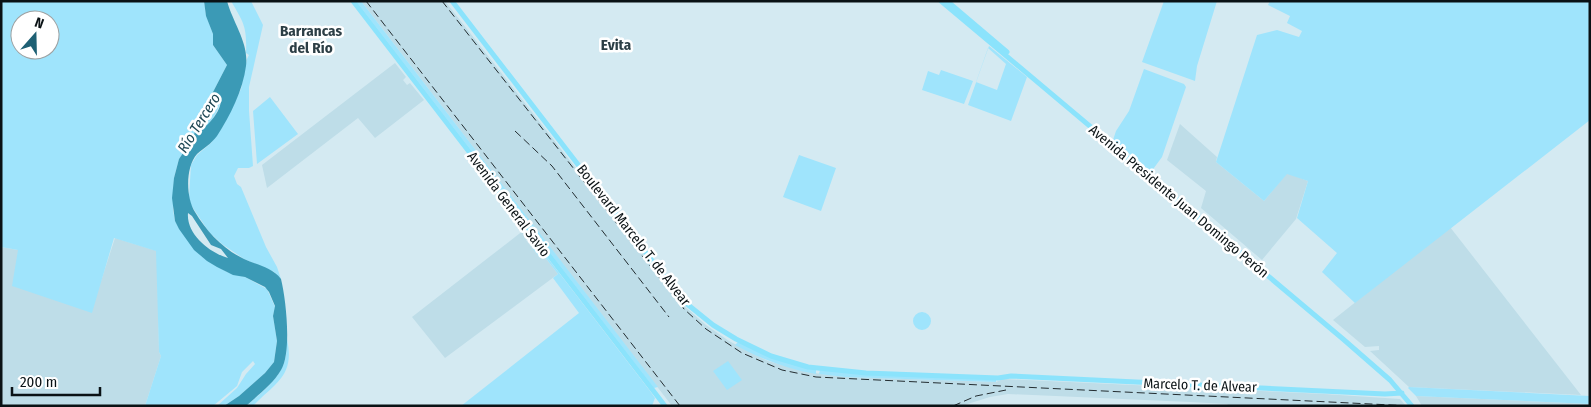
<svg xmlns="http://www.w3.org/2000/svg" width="1591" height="407" font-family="'Fira Sans Condensed',sans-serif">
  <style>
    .built { fill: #bedde8 }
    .green { fill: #9fe4fc; fill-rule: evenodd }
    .water { fill: #3b9ab6; fill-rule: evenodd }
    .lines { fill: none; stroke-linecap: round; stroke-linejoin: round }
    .major { stroke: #8be3fc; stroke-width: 5 }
    .rail { stroke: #232d31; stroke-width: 1; stroke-dasharray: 8 4; stroke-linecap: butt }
    .labels { text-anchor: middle; stroke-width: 5; stroke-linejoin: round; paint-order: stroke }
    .street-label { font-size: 14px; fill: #0a1215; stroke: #fff }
    .neighbourhood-label { font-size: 15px; font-weight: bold; fill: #2c3e45; stroke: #fff }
    .water-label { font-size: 15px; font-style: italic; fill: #1e4754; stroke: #fff }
  </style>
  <rect width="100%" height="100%" fill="#d4eaf2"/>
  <!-- built -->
  <path class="built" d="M361,1H445L683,305L706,325L729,341L768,361L807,372L845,377L996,382L1003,379L1324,394L1400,399L1406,406H1229L1227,404L1190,402L1008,394L990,397L961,406H672Z
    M395,63L406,77L403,80L407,85L410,83L424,100L375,138L358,118L267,188L262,165Z
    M1180,124L1217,157L1216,162L1264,201L1287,173L1308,181L1296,219L1262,260L1201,208L1206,191L1167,160Z
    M1450,227L1581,395L1409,387L1370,351L1379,350V346L1365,347L1333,320Z
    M524,230L529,237L526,240L540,258L544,256L558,274L445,358L412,317Z
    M115,238L157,251L159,352L161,356L145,406H1V247L18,250L91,312Z
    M1416,396L1590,404V406H1422Z"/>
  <!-- green -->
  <path class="green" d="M1,1H204L206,15L213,34V45L227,65L198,121L193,138L179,159L174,178L173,210L175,221L201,256L227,272L245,277L267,289L275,307L273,316L277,341L274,362L265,373L239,396L224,406H217L237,388L246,374L255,364L253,361L242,372L237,386L213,406H145L161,356L159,352L156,251L114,238L92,313L12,286L18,250L1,247ZM20,20H50V50H20Z
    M231,1H251L263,25L249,87V111L253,166L249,168H238L234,176L237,184L241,187L266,247L277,267L281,279L274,272L244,259L222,244L209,232L191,205L189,197L191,165L197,155L211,143L223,126L241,89L247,59L249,55L246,53C247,27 244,23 231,1Z
    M356,1H361L658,387L654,388Z
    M1164,1H1217L1197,66L1195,81L1142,62Z
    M1270,1H1590V120L1355,303L1322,272L1337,253L1297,218L1308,181L1287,174L1264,201L1216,162L1257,35L1277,30L1299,37L1302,31L1287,23L1290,16L1268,5Z
    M989,46L1027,77L1011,121L968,105ZM988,48L1006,64L997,90L976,82Z
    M1144,69L1184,84L1186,87L1162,157L1151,172L1113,140L1116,131L1129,111Z
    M941,70L973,81L964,104L922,90L928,71L939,75Z
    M218,97L221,100C218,112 211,124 201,130C199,119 209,104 218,97Z
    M270,97L298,134L257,164L253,111Z
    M799,155L836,168L821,211L783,197Z
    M535,247L540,254L543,252L650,391L655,398L652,406H461L579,313L553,278L558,274L544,256L540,258L533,249Z
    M913 321a9 9 0 1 1 18 0a9 9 0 1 1-18 0Z
    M287,339C295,376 276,382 253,406H246C260,394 281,378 285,359C287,353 286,346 287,339Z
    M738,342L816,370V374C787,369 761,359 735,345Z
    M728,361L742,380L727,390L713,371Z
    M820,370L996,380V382L845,377L819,374Z
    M1409,387L1590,396V404L1416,396L1408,388Z"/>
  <!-- water -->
  <path class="water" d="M204,1H227C233,23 249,43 246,66C243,90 230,116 217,136C211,144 204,148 197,154C185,168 186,198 195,212C207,232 223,249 244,259C256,265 272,267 281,279C286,299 292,352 281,370C273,384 258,395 246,406H224L239,396L265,373L274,362L277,341L273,316L275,306L269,292L265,287L245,277L233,275L217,267L207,261L194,250L179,229L175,221L172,198L174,178L179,159L193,138L198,121L227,65L213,45V34L206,16ZM220,98C224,107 209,126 200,130C198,120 209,101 220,98ZM188,213L192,216L211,245L221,249L228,258C210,253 186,234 188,213Z"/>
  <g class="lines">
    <!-- major -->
    <path class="major" d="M353,1L665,406
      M452,1L653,262L687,304L713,325L736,339L771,356L808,367L866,373L998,378L1011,376L1385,394L1402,393
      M941,1L1343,339L1390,380L1412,406
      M947,1L1007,52"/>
    <!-- rail -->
    <path class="rail" d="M366,1L680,406
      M442,1L684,309L706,329L742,353L782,370L816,377L1412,406
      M515,131L552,166L669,317
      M953,406L976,396L1006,390"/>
  </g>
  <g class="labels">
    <!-- street labels -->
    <g class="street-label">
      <text transform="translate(1179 201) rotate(40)" y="5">Avenida Presidente Juan Domingo Perón</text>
      <text transform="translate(509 204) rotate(53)" y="5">Avenida General Savio</text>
      <text transform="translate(634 235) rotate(52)" y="5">Boulevard Marcelo T. de Alvear</text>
      <text transform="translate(1200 385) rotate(2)" y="5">Marcelo T. de Alvear</text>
    </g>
    <!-- neighbourhood labels -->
    <g class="neighbourhood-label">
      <text x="311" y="36">Barrancas<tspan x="311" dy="17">del Río</tspan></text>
      <text x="616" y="50">Evita</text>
    </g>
    <!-- water labels -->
    <g class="water-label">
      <text transform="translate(199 123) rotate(-58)" y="5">Río Tercero</text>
    </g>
  </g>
  <!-- border -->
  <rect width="1591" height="407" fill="none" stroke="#0a1215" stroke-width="5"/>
  <!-- north arrow -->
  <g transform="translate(35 35) rotate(20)"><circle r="24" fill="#ffffff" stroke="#9da0a1"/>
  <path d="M0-4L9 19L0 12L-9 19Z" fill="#1e6074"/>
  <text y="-8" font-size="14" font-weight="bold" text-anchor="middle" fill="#0a1215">N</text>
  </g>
  <!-- scale -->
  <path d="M12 387v8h88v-8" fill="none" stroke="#0a1215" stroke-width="2.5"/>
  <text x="20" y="387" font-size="15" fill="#0a1215" stroke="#ffffff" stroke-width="4" paint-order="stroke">200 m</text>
</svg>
